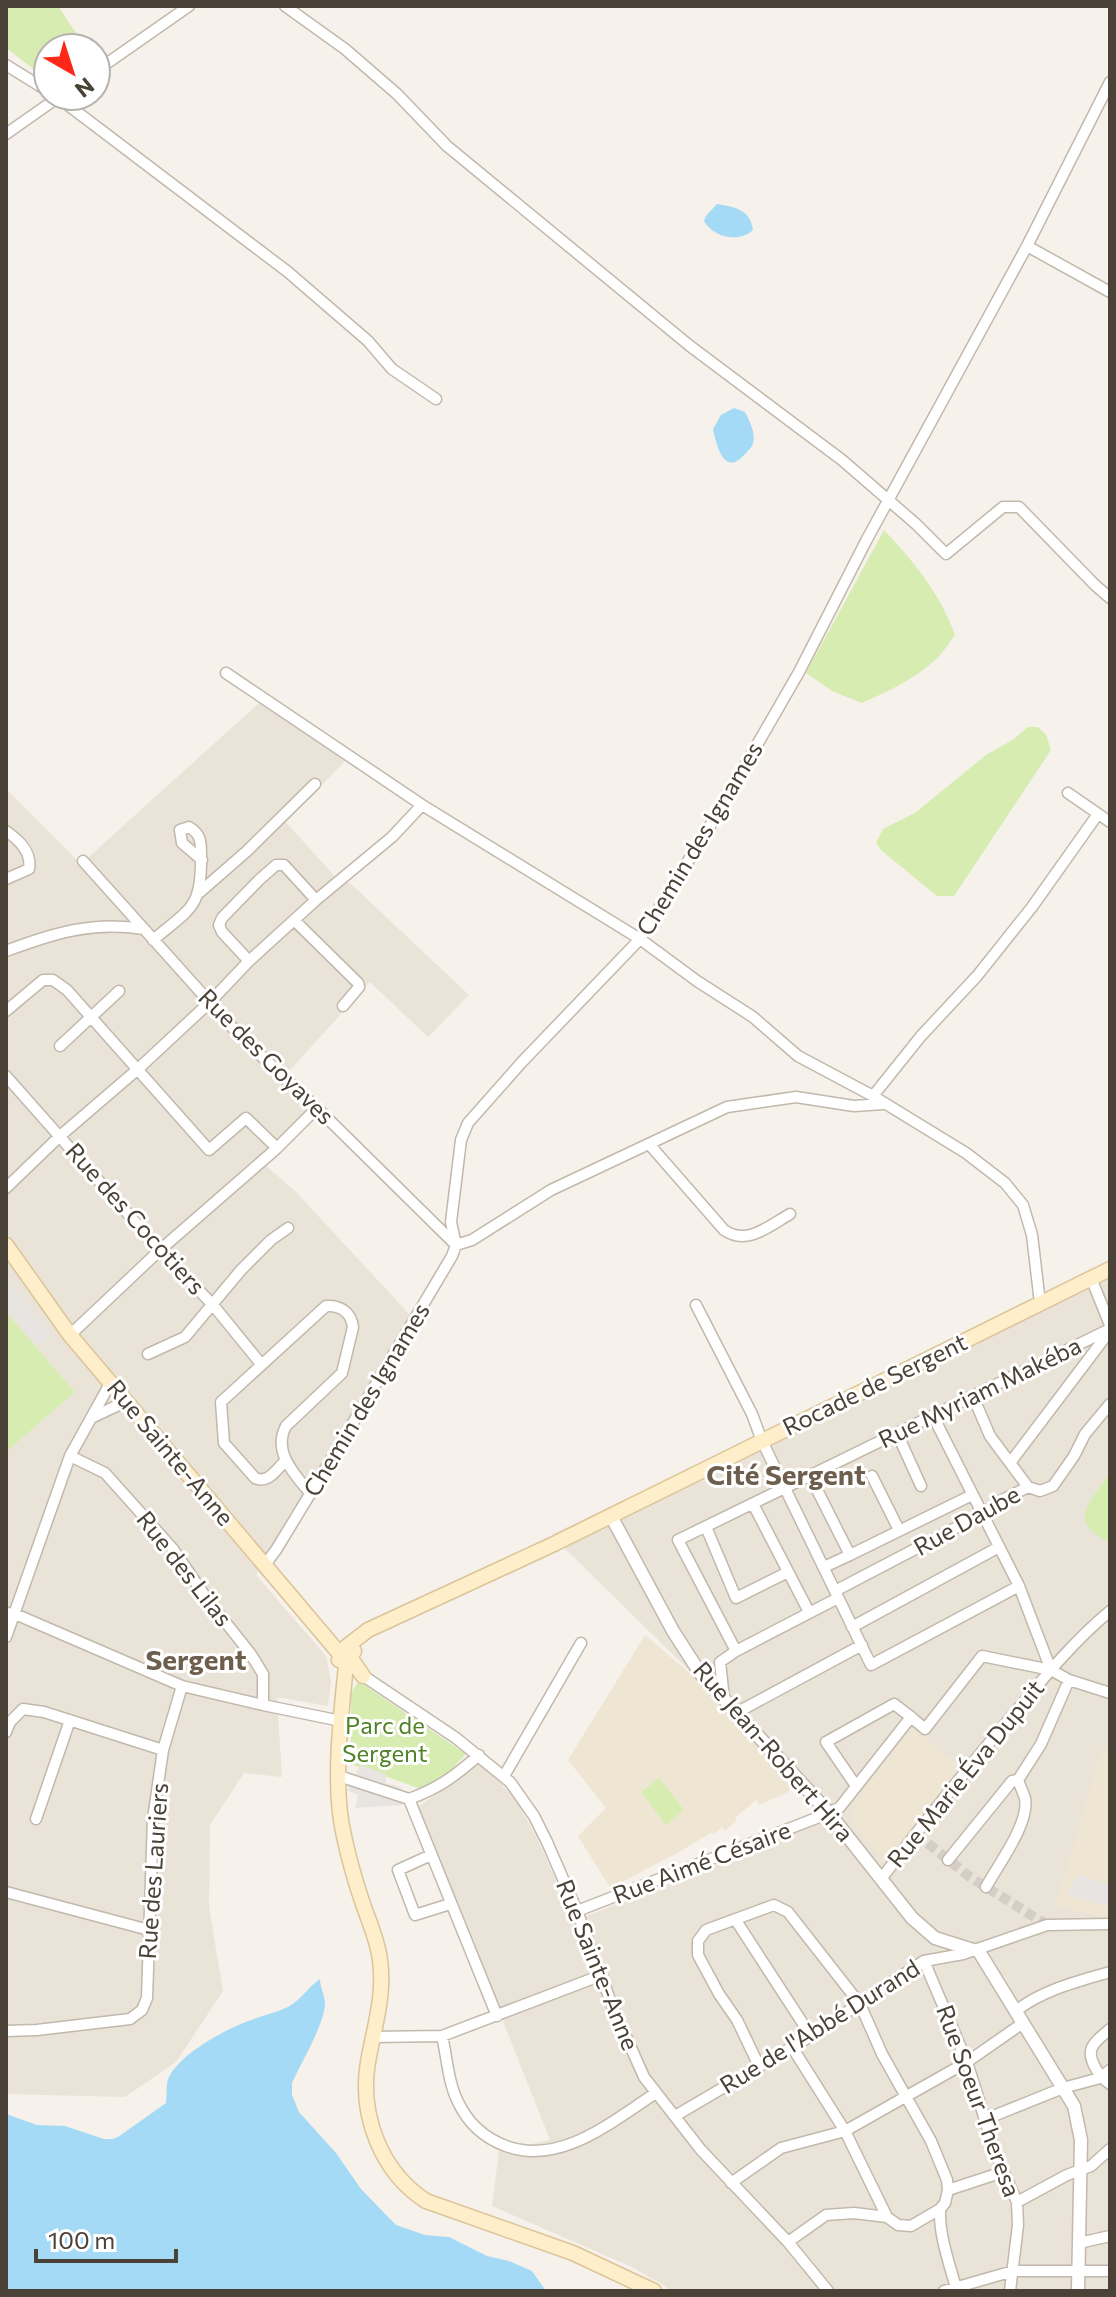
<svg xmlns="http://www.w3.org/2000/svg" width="1116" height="2297" font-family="Commissioner,sans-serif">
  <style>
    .residential { fill: #eae3d8 }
    .education { fill: #efe5d3 }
    .green { fill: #d6ecb1 }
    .parking { fill: #e7e4e1 }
    .water { fill: #a4daf5 }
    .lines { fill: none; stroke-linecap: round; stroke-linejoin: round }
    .minor-tunnel { stroke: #d4cec6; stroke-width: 10; stroke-dasharray: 10 5; stroke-linecap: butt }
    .minor-casing { stroke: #c2b8ac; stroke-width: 13 }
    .tertiary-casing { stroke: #c2b8ac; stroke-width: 15 }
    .secondary-casing { stroke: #dbc499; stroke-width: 17 }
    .minor { stroke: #fff; stroke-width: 10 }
    .tertiary { stroke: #fff; stroke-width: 12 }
    .secondary { stroke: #ffeeca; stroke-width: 14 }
    .labels { text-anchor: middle; stroke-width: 6; stroke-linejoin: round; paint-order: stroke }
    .street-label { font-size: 24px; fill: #4a4137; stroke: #fff }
    .park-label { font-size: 24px; fill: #508126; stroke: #fff }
    .quarter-label { font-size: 28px; font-weight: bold; fill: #6e5e4e; stroke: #fff }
  </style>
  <rect width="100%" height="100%" fill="#f6f1ea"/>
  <!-- residential -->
  <path class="residential" d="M259,703L347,759L286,822L338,880L351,884L469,995L428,1037L370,982L281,1080L311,1107L257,1158L295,1191L411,1316L256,1575L326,1656L331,1681L328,1706L277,1697L282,1777L244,1773L210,1825L209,1907L223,1991L176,2062L125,2097L6,2094V1452L75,1392L6,1312V789L81,864Z
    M1110,1266V2291H673L632,2267L492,2206L499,2151L550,2140L418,1807L479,1764L496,1778L517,1802L536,1836L574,1921L827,1821L706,1687L551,1535Z"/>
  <!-- education -->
  <path class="education" d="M645,1635L706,1687L794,1786L788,1792L759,1805L756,1800L735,1818L736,1821L725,1831L722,1827L714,1834L712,1832L681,1851L610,1888L578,1836L606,1808L568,1760Z
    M913,1728L960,1766L885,1865L849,1817L856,1799Z
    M1102,1748L1110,1750V1920L1056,1905Z"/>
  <!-- green -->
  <path class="green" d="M6,6H58L86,48H48V80L6,48Z
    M884,530C914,562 940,593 955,635C949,643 943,653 935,660C915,679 888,691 862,703L832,691L806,673Z
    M1028,727H1038L1046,735L1051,750L954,896H937L882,851L876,843L883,829L915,813L986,755L1014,739Z
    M6,1312L75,1392L6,1452Z
    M1110,1473V1542C1065,1523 1091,1501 1110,1473Z
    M358,1681L466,1754L445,1776L421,1789L351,1764V1694Z
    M659,1778L684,1810L666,1825L641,1792Z"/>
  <!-- parking -->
  <path class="parking" d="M6,1277L51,1335L38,1346L6,1308Z
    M360,1765L386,1774V1783L401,1787L403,1805L355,1808L358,1795L347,1790Z
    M1078,1874L1110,1885V1897L1107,1906L1067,1895Z"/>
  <!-- water -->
  <path class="water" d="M717,204C735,207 751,210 753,230C739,243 714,238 704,221L706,216Z
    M734,408L745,412C749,420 756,433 753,443C752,448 749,449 746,453C725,478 717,448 713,429L721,415Z
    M320,1979C320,1988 325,1995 325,2004C324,2025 301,2063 292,2083V2095L299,2112L336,2153L361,2189L396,2225L425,2235L449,2237L487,2256L509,2261L532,2271L546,2291H6V2114L37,2125L65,2126L104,2139H112L118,2137L166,2103C167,2096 166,2086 168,2079C178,2056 219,2033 241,2024C256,2017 273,2014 288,2007C301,2000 308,1987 320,1979Z"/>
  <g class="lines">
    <!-- minor-tunnel -->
    <path class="minor-tunnel" d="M916,1834L970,1877L1047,1925"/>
    <defs>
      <path id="minor" d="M285,6L345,49L397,94L447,146L690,346L842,460L916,524L946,554L1003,507H1019L1095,585L1110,598
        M6,65L48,91
        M96,71L189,6
        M56,96L288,272L368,341L392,369L436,399
        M6,134L60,96
        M1027,246L1110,82
        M226,673L422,805L640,939L697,981L753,1017L798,1056L873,1096L966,1153L1005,1183L1023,1205L1032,1235L1040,1303
        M1068,793L1110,822
        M6,831C19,840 32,852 29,869L6,879
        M83,861L240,1036L317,1108L456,1245L472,1240L551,1190L727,1107L796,1097L854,1106L883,1104
        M200,892L247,851L315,784
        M294,920L358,983L359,987L343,1006
        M153,940C191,908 202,908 201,855C201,842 201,834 189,827L180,830L182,843L202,860
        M6,951C54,933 92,921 144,929
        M249,961L222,932L219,925L222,918L259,880L276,865H284L316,900
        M6,1011L43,980H53L67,990L209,1150L246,1118L277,1148
        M60,1046L119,991
        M6,1076L160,1250L213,1305L261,1364
        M873,1096L921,1036L977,976L1032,907L1098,814
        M649,1144L724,1230C747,1246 769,1226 790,1214
        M6,1188L60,1136L138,1069L210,1002L249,961L316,900L392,837L422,805
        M1091,1278L1110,1325
        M696,1305L752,1414L762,1441L871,1665L1019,1586
        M70,1335L160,1250L277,1148L317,1108
        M148,1354L185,1337L241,1270L271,1240L288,1228
        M970,1397L978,1408L990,1436L1028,1487
        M933,1416L1019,1586L1051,1670L1069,1680L1110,1693
        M93,1417L127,1401
        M897,1433L921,1486
        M70,1456L105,1473L173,1549L207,1599L250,1653L263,1674V1705
        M285,1461C276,1470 268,1484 255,1478L224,1443L221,1402L326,1306C340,1305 351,1312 353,1327L342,1373L286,1426C272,1452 295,1475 311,1494
        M1010,1463L1109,1332
        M810,1476L850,1555L972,1495
        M872,1476L899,1530
        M753,1504L809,1612
        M706,1527L736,1598L788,1572
        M264,1566L276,1550L338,1448L452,1256L456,1245L451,1222L461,1140L468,1123L521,1063L640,939L716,816L799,672L866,541L1027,246L1110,292
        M824,1567L850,1555
        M835,1591L982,1514L1002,1500L1028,1487L1040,1491L1053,1486L1074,1456L1085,1434L1110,1404
        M6,1613L15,1614L182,1686L263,1705L341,1721
        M852,1627L999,1547
        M6,1637L70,1456L111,1382
        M736,1651L838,1598
        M359,1673L456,1738L510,1782L534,1816L547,1842L577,1911L612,2005L644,2077L701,2150L788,2242L828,2291
        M724,1699L720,1662L736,1651L678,1540L1110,1329
        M736,1713L862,1645
        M6,1732L10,1722L23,1709L44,1712L163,1750
        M339,1776L409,1799L497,2016
        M504,1776L581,1643
        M856,1786L826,1742L894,1704L911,1717
        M409,1799C439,1788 455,1776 479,1755
        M36,1819L70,1720
        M431,1855L398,1870L415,1915L450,1904
        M948,1860L1012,1781L1018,1780L1041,1744L1069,1680
        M881,1879C925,1821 970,1765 1017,1710C1046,1675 1075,1640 1110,1611
        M986,1887C998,1865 1030,1823 1025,1798C1023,1792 1020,1786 1018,1780
        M6,1892L149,1930
        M577,1911L832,1812L840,1807L911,1717L925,1729L982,1656L1051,1670
        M735,1919L811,2036
        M924,1961L967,2062L995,2152L1017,2202L1018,2225L1010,2291
        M1016,2011C1042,1990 1079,1981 1110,1972
        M1110,2029C1094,2043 1084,2048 1096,2069C1100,2076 1103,2079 1110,2084
        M6,2031L37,2030L130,2019L142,2010L147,1998L153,1819L163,1750L182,1686
        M442,2036C447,2057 448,2082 458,2102C468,2123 484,2138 506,2146C561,2166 612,2121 656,2093
        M374,2037L442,2036L602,1975
        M792,2047L845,2131L887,2217
        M759,2066L737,2020L719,1994L698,1955V1941L706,1930L774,1905L788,1912L860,2004L882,2054L931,2141L947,2180L948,2190L945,2203L940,2209L911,2226L898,2225L887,2217L854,2213L826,2215L788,2242
        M675,2116L811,2036L924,1961L963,1954L1047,1925L1110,1924
        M986,2119L1063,2088L1100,2078L1110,2070
        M731,2183L781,2148L845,2131L967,2062L1023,2023
        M948,2190L1003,2172
        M1017,2202L1067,2175L1091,2166L1110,2149
        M940,2209C939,2236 949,2262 956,2288
        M1079,2243L1110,2236
        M944,2291L1013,2271H1110"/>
      <path id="tertiary" d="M611,1516L673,1631L700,1673L829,1813L912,1918L935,1938L973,1950
        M978,1950L1074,2106L1081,2140L1078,2291"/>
      <path id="secondary" d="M6,1245L70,1335L339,1653
        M354,1651L350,1657L363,1676
        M339,1660L346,1647L368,1630L554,1544L1110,1269
        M346,1665C341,1717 332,1786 344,1836C349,1860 356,1884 364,1907C370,1924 378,1942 380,1960C385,1995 374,2028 368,2062C359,2115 381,2172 426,2201L573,2253L654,2291"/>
    </defs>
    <!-- minor casing -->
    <use href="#minor" class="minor-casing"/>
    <!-- tertiary casing -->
    <use href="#tertiary" class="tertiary-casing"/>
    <!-- secondary casing -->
    <use href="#secondary" class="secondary-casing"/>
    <!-- minor -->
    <use href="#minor" class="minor"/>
    <!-- tertiary -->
    <use href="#tertiary" class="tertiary"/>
    <!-- secondary -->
    <use href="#secondary" class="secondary"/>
  </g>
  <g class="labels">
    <!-- street labels -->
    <g class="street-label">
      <text transform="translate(700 839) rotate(-59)" y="8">Chemin des Ignames</text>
      <text transform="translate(266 1057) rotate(45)" y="8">Rue des Goyaves</text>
      <text transform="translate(135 1219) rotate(48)" y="8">Rue des Cocotiers</text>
      <text transform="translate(875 1385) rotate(-26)" y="8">Rocade de Sergent</text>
      <text transform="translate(980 1393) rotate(-26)" y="8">Rue Myriam Makéba</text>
      <text transform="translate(367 1400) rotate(-59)" y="8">Chemin des Ignames</text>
      <text transform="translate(170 1453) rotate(50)" y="8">Rue Sainte-Anne</text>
      <text transform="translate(967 1521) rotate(-29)" y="8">Rue Daube</text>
      <text transform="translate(184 1569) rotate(52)" y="8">Rue des Lilas</text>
      <text transform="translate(773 1752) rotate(49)" y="8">Rue Jean-Robert Hira</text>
      <text transform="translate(966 1774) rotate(-51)" y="8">Rue Marie Éva Dupuit</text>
      <text transform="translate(702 1863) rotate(-21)" y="8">Rue Aimé Césaire</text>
      <text transform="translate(154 1871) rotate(-86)" y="8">Rue des Lauriers</text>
      <text transform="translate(597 1965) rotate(68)" y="8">Rue Sainte-Anne</text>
      <text transform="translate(820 2027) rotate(-32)" y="8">Rue de l'Abbé Durand</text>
      <text transform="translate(978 2101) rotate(70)" y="8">Rue Soeur Theresa</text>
    </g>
    <!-- park labels -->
    <g class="park-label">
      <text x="385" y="1734">Parc de<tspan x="385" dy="28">Sergent</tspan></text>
    </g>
    <!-- quarter labels -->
    <g class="quarter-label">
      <text x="786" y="1485">Cité Sergent</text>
      <text x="196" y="1670">Sergent</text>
    </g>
  </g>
  <!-- border -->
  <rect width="1116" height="2297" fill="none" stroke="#4a4137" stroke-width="16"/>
  <!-- north arrow -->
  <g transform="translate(72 72) rotate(141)"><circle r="38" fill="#ffffff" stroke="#b7b3af" stroke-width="2"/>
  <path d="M0-6L14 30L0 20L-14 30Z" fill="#ff2717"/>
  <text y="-12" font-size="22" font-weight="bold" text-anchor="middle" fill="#4a4137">N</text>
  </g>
  <!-- scale -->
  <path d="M36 2249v12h140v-12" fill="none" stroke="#4a4137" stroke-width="4"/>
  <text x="48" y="2249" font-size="24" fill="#4a4137" stroke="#ffffff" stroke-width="6" paint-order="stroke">100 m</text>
</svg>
